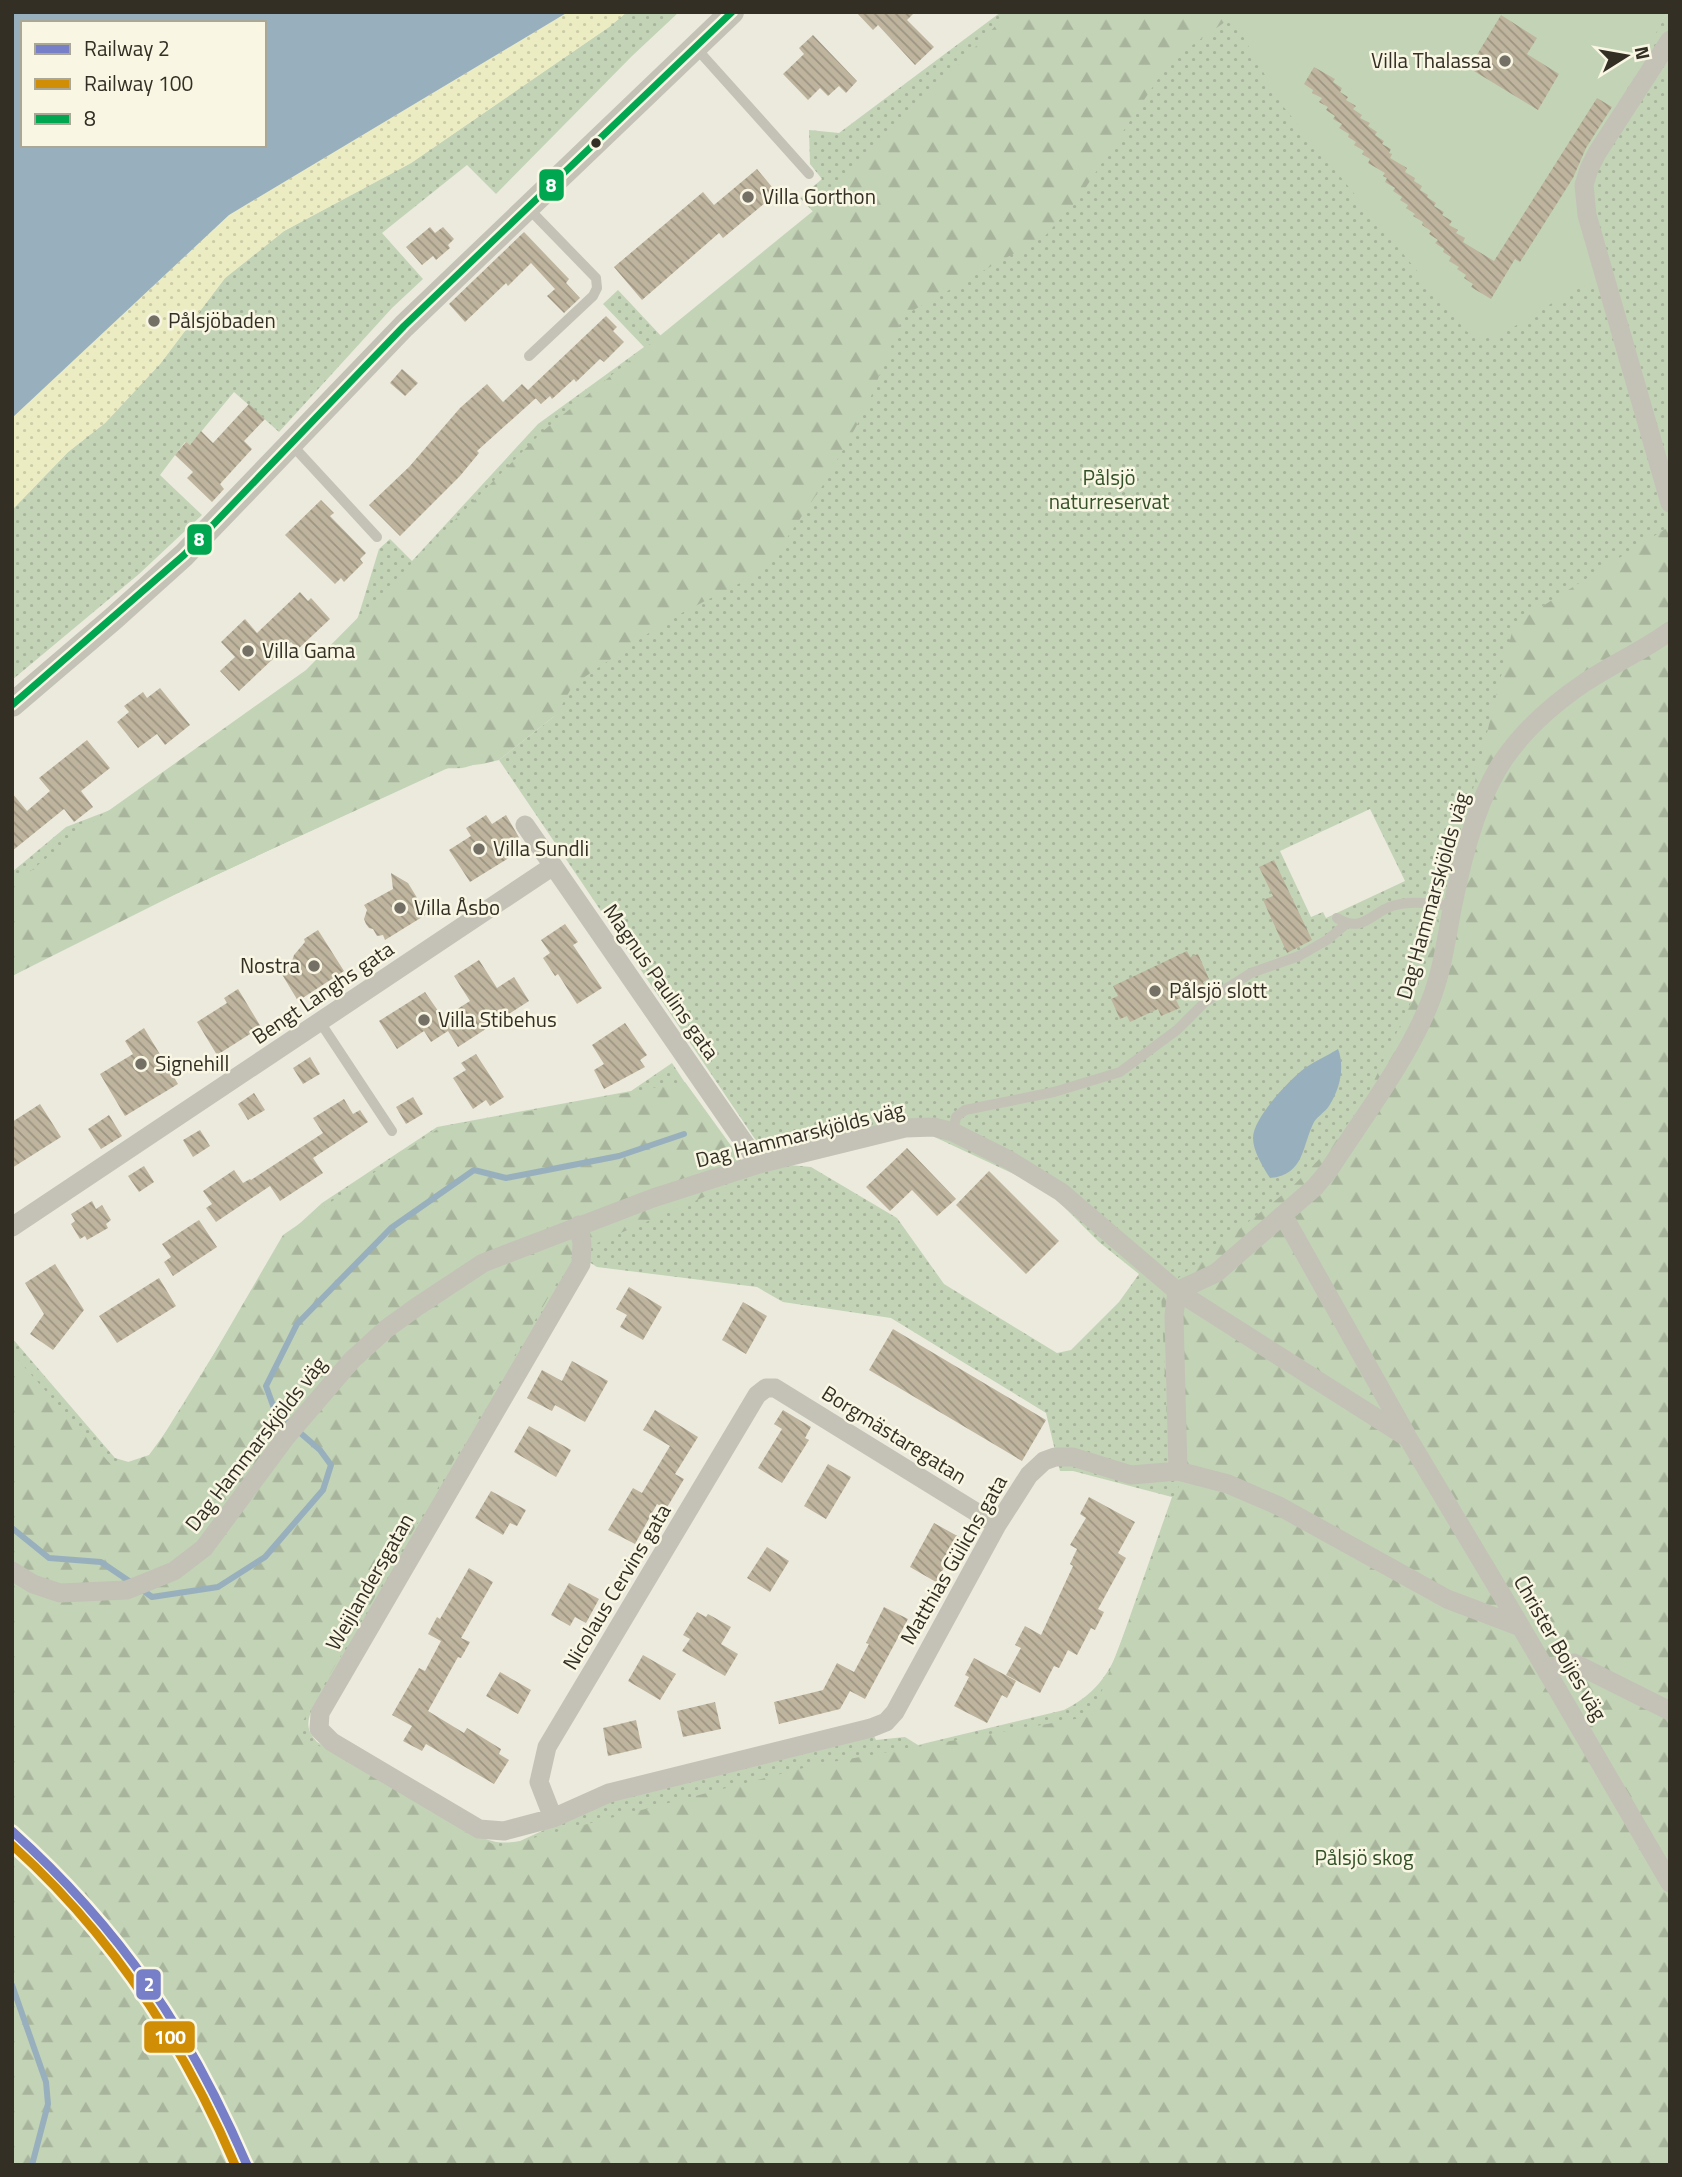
<svg xmlns="http://www.w3.org/2000/svg" width="1682" height="2177" font-family="'Titillium Web',sans-serif">
  <style>
    .grass { fill: url(#grass-dots); fill-rule: evenodd }
    .forest { fill: url(#forest-firs) }
    .sand { fill: url(#sand-dots) }
    .garden { fill: #c3d3b6 }
    .water { fill: #98b0bd; fill-rule: evenodd }
    .lines { fill: none; stroke-linecap: round; stroke-linejoin: round }
    .stream { stroke: #98b0bd; stroke-width: 6 }
    .building { fill: url(#building-back-hatch) }
    .service { stroke: #c4c2b6; stroke-width: 10 }
    .minor { stroke: #c4c2b6; stroke-width: 19 }
    .tertiary { stroke: #c4c2b6; stroke-width: 24 }
    .bus-1-casing { stroke: #f9f7e3; stroke-width: 12 }
    .bus-1 { stroke: #00a650; stroke-width: 7 }
    .rail-1-casing { stroke: #f9f7e3; stroke-width: 14 }
    .rail-2-casing { stroke: #f9f7e3; stroke-width: 14 }
    .rail-1 { stroke: #767fc8; stroke-width: 9 }
    .rail-2 { stroke: #d08e07; stroke-width: 9 }
    .poi-dot { fill: #747065; stroke: #f9f7e3; stroke-width: 2.5 }
    .bus-dot { fill: #342f25; stroke: #f9f7e3; stroke-width: 2.5 }
    .labels { text-anchor: middle; stroke-width: 5; stroke-linejoin: round; paint-order: stroke }
    .poi-label { font-size: 21px; fill: #342f25; stroke: #f9f7e3; text-anchor: start }
    .park-label { font-size: 21px; fill: #345229; stroke: #f9f7e3 }
    .street-label { font-size: 21px; fill: #342f25; stroke: #f9f7e3 }
    .line-badge { stroke: #f9f7e3; stroke-width: 2.5 }
    .badge-label { font-size: 19px; text-anchor: middle; font-weight: bold; fill: #fff }
  </style>
  <defs>
    <pattern id="grass-dots" width="8" height="8" patternUnits="userSpaceOnUse" patternTransform="scale(1.75)"><rect width="8" height="8" fill="#c3d3b6"/><path d="M2 2h.1M6 6h.1" fill="none" stroke="#a8b59c" stroke-width="1.8" stroke-linecap="round"/></pattern>
    <pattern id="forest-firs" width="22" height="20" patternUnits="userSpaceOnUse" patternTransform="scale(1.75)"><rect width="22" height="20" fill="#c3d3b6"/><path d="M5 1l3.5 6h-7zM16 11l3.5 6h-7z" fill="#a8b59c"/></pattern>
    <pattern id="sand-dots" width="8" height="8" patternUnits="userSpaceOnUse" patternTransform="scale(1.75)"><rect width="8" height="8" fill="#ececc2"/><path d="M2 2h.1M6 6h.1" fill="none" stroke="#cbcba7" stroke-width="1.8" stroke-linecap="round"/></pattern>
    <pattern id="building-back-hatch" width="6" height="6" patternUnits="userSpaceOnUse" patternTransform="scale(1.75)"><rect width="6" height="6" fill="#bfb59e"/><path d="M-1 5l2 2M0 0l6 6M5-1l2 2" fill="none" stroke="#9c9481"/></pattern>
  </defs>
  <rect width="100%" height="100%" fill="#ebeadd"/>
  <!-- grass -->
  <path class="grass" d="M627,12H679L632,56L496,194L467,165L382,233L423,279L392,308L279,432L234,392L190,445L185,442L160,475L202,515L139,574L12,680V510L68,452L105,423L160,364L225,278L284,231L411,163L609,27Z
    M1001,12H1383L1563,193L1667,12H1670V2165L12,1720V1338L115,1458L132,1463L149,1456L155,1449L246,1302L298,1225L322,1203L437,1127L631,1091L672,1063L736,1160L811,1167L897,1218L944,1284L1057,1353L1071,1350L1119,1302L1139,1274L1099,1242L1046,1189L926,1133L776,1153L765,1148L755,1139L499,760L557,714C530,732 494,761 462,768C455,769 448,767 441,770L90,934L12,976V872L66,827L240,760L342,661L359,614L379,549L390,539L412,561L538,424L644,347L603,304L618,290L662,337L820,219L800,198L822,179L810,164L809,130L839,133ZM1370,809L1405,881L1326,918L1323,912L1311,917L1280,851ZM589,1262L597,1267L757,1287L783,1302L891,1318L1046,1413L1060,1471H1073L1172,1497L1116,1656C1104,1681 1090,1697 1064,1710L918,1745L905,1737L876,1740L874,1736L612,1799L520,1841C504,1844 493,1843 479,1836L317,1742C308,1732 306,1725 311,1712Z"/>
  <!-- forest -->
  <path class="forest" d="M1009,12H1239L1170,61L1078,199L1045,236L903,316L866,409L823,485L772,560L754,576L668,620L573,685L557,714L499,760L482,764L448,768L194,885L12,976V886L80,831L306,670L543,431L829,198Z
    M1670,526V2165H12V1353L113,1467L149,1455L179,1414L283,1235L439,1128L685,1082L753,1176L574,1253L296,1733L498,1847L815,1765L1092,1716L1147,1575L1180,1483L1169,1466L1161,1292L1292,1187L1331,1147L1365,1100L1420,983L1453,870L1514,624Z"/>
  <!-- sand -->
  <path class="sand" d="M568,12H627L609,27L411,163L284,231L225,278L160,364L105,423L68,452L12,510V418L229,215Z"/>
  <!-- garden -->
  <path class="garden" d="M1239,12H1667L1616,110L1587,157L1600,280L1570,292L1499,336C1486,339 1478,339 1466,331L1282,105L1232,17Z"/>
  <!-- water -->
  <path class="water" d="M12,12H568L229,215L12,418ZM23,23H264V145H23Z
    M1338,1049C1345,1067 1340,1089 1329,1106C1325,1112 1318,1116 1314,1122C1302,1145 1305,1175 1270,1178C1263,1167 1253,1151 1253,1138C1253,1118 1289,1080 1305,1068C1315,1061 1327,1056 1338,1049Z"/>
  <g class="lines">
    <!-- stream -->
    <path class="stream" d="M12,1528L49,1558L101,1562L132,1583
      M141,1589L152,1597L218,1587L265,1557L323,1490L331,1465L320,1450L275,1411L266,1386L297,1324L391,1228L474,1170L506,1178L619,1156L684,1134
      M12,1985L46,2082L48,2104L32,2165"/>
  </g>
  <!-- building -->
  <path class="building" d="M856,12H915L907,20L934,47L915,65L878,25L873,30Z
    M1501,15L1537,38L1527,54L1559,74L1538,110L1469,68Z
    M813,35L857,81L846,93L839,86L828,96L820,88L808,100L783,74L804,54L799,48Z
    M1314,67L1335,79L1333,82L1342,88L1340,92L1348,97L1346,100L1356,106L1353,109L1362,115L1360,118L1370,123L1368,126L1377,132L1375,135L1384,141L1382,144L1391,149L1389,153L1392,154L1390,158L1407,168L1405,172L1415,178L1414,181L1422,186L1420,190L1428,195L1427,197L1436,203L1434,206L1444,212L1442,215L1452,221L1449,225L1458,230L1456,233L1465,238L1463,242L1494,261L1597,98L1612,107L1586,148L1573,178L1520,262L1515,259L1491,299L1471,287L1473,284L1464,278L1466,275L1457,269L1459,267L1449,261L1451,257L1443,252L1444,249L1435,243L1438,240L1429,234L1431,231L1422,225L1423,222L1413,216L1415,214L1406,208L1408,205L1400,200L1402,197L1393,191L1395,188L1385,182L1387,178L1383,176L1385,173L1368,163L1370,159L1362,154L1364,151L1354,145L1356,142L1348,137L1349,134L1339,128L1342,124L1333,119L1335,116L1326,110L1328,107L1319,102L1322,98L1312,93L1313,90L1304,84Z
    M757,169L777,193L723,238L719,233L642,300L614,267L703,192L714,205Z
    M430,227L435,233L443,227L454,239L448,245L450,248L436,260L433,256L422,265L406,247Z
    M524,232L569,279L566,283L580,298L564,313L547,296L555,289L531,263L508,286L506,283L465,322L449,304Z
    M606,316L617,327L613,331L624,342L604,362L600,359L576,382L574,379L552,399L550,396L541,404L528,390Z
    M402,369L418,383L405,396L390,383Z
    M487,384L503,402L522,384L536,398L477,451L479,453L460,476L400,536L369,505L409,467L460,408Z
    M249,404L265,419L244,441L252,449L220,484L224,489L212,502L187,478L193,472L175,455L186,442L190,445L201,431L213,443Z
    M321,500L334,513L330,516L366,553L360,559L363,563L344,582L341,578L335,584L285,535Z
    M300,592L308,601L311,598L330,619L298,649L291,642L239,691L220,671L235,657L221,642L245,619L257,633Z
    M160,688L190,725L165,745L157,734L138,748L117,722L129,712L124,706L143,692L147,698Z
    M87,740L110,768L81,791L93,807L74,822L64,809L12,851V793L27,811L50,791L39,778Z
    M486,815L492,824L506,815L520,839L507,848L512,856L470,882L449,850L471,836L466,828Z
    M1274,860L1312,940L1287,953L1263,900L1273,896L1259,867Z
    M391,873L408,883L427,914L385,940L383,935L377,936L373,929L369,928L366,924L364,919L367,910L364,905L393,889Z
    M565,924L578,942L573,945L602,988L577,1004L558,974L555,976L543,958L550,953L541,940Z
    M318,930L344,971L298,1001L280,971L291,964L294,955L305,942L304,939Z
    M1187,951L1190,957L1198,954L1209,979L1203,982L1205,986L1176,1000L1180,1008L1161,1016L1158,1009L1130,1022L1127,1016L1120,1019L1111,999L1118,996L1113,986Z
    M479,960L497,988L514,977L529,1001L458,1047L448,1031L431,1042L424,1031L397,1049L379,1021L425,992L443,1018L470,1001L454,976Z
    M238,989L261,1027L217,1055L197,1022L227,1003L224,998Z
    M625,1023L647,1055L640,1060L645,1067L604,1089L594,1070L604,1064L592,1045Z
    M144,1028L178,1084L125,1116L100,1074L133,1054L125,1041Z
    M476,1054L504,1097L490,1106L486,1100L473,1109L453,1078L466,1070L461,1063Z
    M310,1057L320,1074L303,1084L293,1068Z
    M254,1093L265,1110L248,1120L238,1104Z
    M413,1097L423,1114L406,1124L396,1107Z
    M344,1099L353,1114L360,1110L368,1122L313,1158L323,1173L280,1201L270,1186L216,1222L206,1208L212,1204L203,1191L234,1170L243,1183L250,1179L251,1180L323,1133L313,1118Z
    M40,1104L61,1137L12,1168V1122Z
    M109,1115L122,1136L101,1149L88,1129Z
    M200,1130L210,1146L193,1157L183,1140Z
    M907,1148L956,1199L937,1216L912,1190L890,1211L866,1187Z
    M144,1166L154,1182L139,1192L128,1176Z
    M989,1171L1059,1241L1026,1274L956,1205Z
    M92,1201L96,1209L102,1205L111,1220L106,1224L108,1228L87,1240L85,1236L80,1239L71,1224L75,1221L71,1214Z
    M199,1220L217,1247L173,1276L164,1262L171,1257L162,1244Z
    M55,1264L84,1310L53,1350L30,1334L44,1314L25,1283Z
    M159,1278L176,1306L117,1343L99,1316Z
    M629,1287L662,1307L643,1340L620,1327L627,1315L616,1309Z
    M743,1302L767,1316L746,1354L722,1340Z
    M893,1329L1046,1420L1022,1461L869,1370Z
    M572,1361L608,1381L585,1422L555,1405L552,1411L527,1398L542,1370L562,1381Z
    M655,1410L698,1437L675,1474L684,1479L666,1509L657,1504L635,1544L608,1530L633,1488L642,1493L670,1446L643,1430Z
    M783,1410L811,1427L805,1438L809,1440L782,1483L758,1468L782,1429L774,1424Z
    M529,1426L571,1450L556,1477L514,1452Z
    M828,1464L851,1477L826,1519L804,1506Z
    M491,1491L526,1510L517,1526L510,1523L503,1535L475,1518Z
    M1089,1497L1135,1522L1118,1553L1126,1558L1098,1609L1104,1612L1095,1630L1091,1628L1077,1655L1068,1650L1059,1668L1054,1666L1040,1693L1006,1675L1021,1648L1015,1645L1025,1626L1041,1635L1073,1566L1070,1564L1077,1549L1070,1545L1086,1518L1080,1514Z
    M934,1523L961,1538L936,1582L910,1567Z
    M767,1547L789,1561L770,1592L747,1578Z
    M469,1568L493,1582L461,1638L470,1642L461,1658L458,1657L428,1711L464,1733L467,1728L501,1749L499,1754L509,1760L494,1784L426,1744L422,1751L403,1741L412,1726L392,1715L419,1668L425,1671L441,1641L428,1634L437,1617L440,1619Z
    M569,1583L599,1599L586,1623L575,1617L570,1626L551,1615Z
    M884,1607L908,1619L865,1699L850,1691L840,1709L779,1724L774,1702L823,1690L837,1663L854,1672L869,1644L866,1643Z
    M697,1612L706,1617L708,1614L731,1627L721,1644L738,1654L725,1676L682,1651L690,1639L683,1635Z
    M643,1655L676,1674L660,1700L628,1681Z
    M974,1658L1016,1681L1007,1698L1002,1695L987,1723L954,1706L969,1677L965,1675Z
    M500,1672L531,1690L518,1714L486,1696Z
    M715,1702L721,1729L683,1737L677,1711Z
    M636,1720L642,1748L608,1756L603,1728Z"/>
  <g class="lines">
    <!-- service -->
    <path class="service" d="M696,48L809,174
      M529,209L596,278L597,288L593,296L529,356
      M292,445L377,537
      M1337,918C1362,934 1371,913 1392,906C1412,900 1433,904 1453,906
      M320,1022L392,1131
      M953,1132L956,1117L965,1110L1054,1092L1120,1072L1177,1030L1205,1002L1251,973L1299,956L1327,940L1346,924"/>
    <!-- minor -->
    <path class="minor" d="M1670,40L1597,153L1589,169L1584,185L1587,215L1670,503
      M525,825L759,1164
      M1283,1215L1406,1434
      M579,1225L582,1244L581,1264L320,1713L319,1729L332,1742L479,1829L504,1831L553,1818L609,1793L871,1728L886,1722L895,1712L997,1525L1029,1475L1044,1461L1055,1457H1073L1131,1475L1178,1471L1228,1484L1279,1506L1447,1599L1521,1627
      M12,1227L553,866
      M1178,1471L1174,1316L1177,1291L1408,1438L1521,1627L1670,1883
      M12,1571L33,1584L60,1593L127,1590L174,1571L204,1548L286,1437L352,1360L386,1329L418,1306L483,1263L653,1198L759,1164L905,1128L934,1127L953,1132L1009,1160L1061,1192L1177,1291L1216,1273L1315,1187L1329,1170C1362,1119 1409,1057 1430,1002C1442,972 1446,940 1452,909C1461,863 1477,798 1504,759C1525,729 1553,704 1584,683C1612,664 1643,651 1670,631
      M1546,1669L1574,1663L1670,1711
      M553,1818L539,1782L547,1747L757,1395L766,1388H775L997,1525"/>
    <!-- tertiary -->
    <path class="tertiary" d="M12,705L114,618L184,555L404,326L732,12"/>
    <defs>
      <path id="bus-1" d="M12,705L184,555L404,326L732,12"/>
    </defs>
    <!-- bus-1 casing -->
    <use href="#bus-1" class="bus-1-casing"/>
    <!-- bus-1 -->
    <use href="#bus-1" class="bus-1"/>
    <defs>
      <path id="rail-1" d="M12,1831C121,1929 189,2031 247,2165"/>
      <path id="rail-2" d="M12,1845C111,1934 183,2043 235,2165"/>
    </defs>
    <!-- rail-1 casing -->
    <use href="#rail-1" class="rail-1-casing"/>
    <!-- rail-2 casing -->
    <use href="#rail-2" class="rail-2-casing"/>
    <!-- rail-1 -->
    <use href="#rail-1" class="rail-1"/>
    <!-- rail-2 -->
    <use href="#rail-2" class="rail-2"/>
  </g>
  <!-- markers -->
  <g class="poi-dot">
    <circle cx="1505" cy="61" r="7"/>
    <circle cx="748" cy="197" r="7"/>
    <circle cx="154" cy="321" r="7"/>
    <circle cx="248" cy="651" r="7"/>
    <circle cx="479" cy="849" r="7"/>
    <circle cx="400" cy="908" r="7"/>
    <circle cx="314" cy="966" r="7"/>
    <circle cx="1155" cy="991" r="7"/>
    <circle cx="424" cy="1020" r="7"/>
    <circle cx="141" cy="1064" r="7"/>
  </g>
  <circle class="bus-dot" cx="596" cy="143" r="6"/>
  <g class="labels">
    <!-- poi labels -->
    <g class="poi-label">
      <text x="1491" y="68" text-anchor="end">Villa Thalassa</text>
      <text x="762" y="204">Villa Gorthon</text>
      <text x="168" y="328">Pålsjöbaden</text>
      <text x="262" y="658">Villa Gama</text>
      <text x="493" y="856">Villa Sundli</text>
      <text x="414" y="915">Villa Åsbo</text>
      <text x="300" y="973" text-anchor="end">Nostra</text>
      <text x="1169" y="998">Pålsjö slott</text>
      <text x="438" y="1027">Villa Stibehus</text>
      <text x="155" y="1071">Signehill</text>
    </g>
    <!-- park labels -->
    <g class="park-label">
      <text x="1109" y="485">Pålsjö<tspan x="1109" dy="24">naturreservat</tspan></text>
      <text x="1364" y="1865">Pålsjö skog</text>
    </g>
    <!-- street labels -->
    <g class="street-label">
      <text transform="translate(1433 896) rotate(-74)" y="7">Dag Hammarskjölds väg</text>
      <text transform="translate(661 982) rotate(55)" y="7">Magnus Paulins gata</text>
      <text transform="translate(323 993) rotate(-34)" y="7">Bengt Langhs gata</text>
      <text transform="translate(800 1135) rotate(-14)" y="7">Dag Hammarskjölds väg</text>
      <text transform="translate(894 1435) rotate(32)" y="7">Borgmästaregatan</text>
      <text transform="translate(256 1444) rotate(-52)" y="7">Dag Hammarskjölds väg</text>
      <text transform="translate(954 1560) rotate(-60)" y="7">Matthias Gülichs gata</text>
      <text transform="translate(370 1582) rotate(-60)" y="7">Weijlandersgatan</text>
      <text transform="translate(617 1587) rotate(-59)" y="7">Nicolaus Cervins gata</text>
      <text transform="translate(1560 1648) rotate(60)" y="7">Christer Boijes väg</text>
    </g>
  </g>
  <g class="line-badge">
    <rect x="538" y="168" width="27" height="34" rx="7" fill="#00a650"/>
    <rect x="186" y="523" width="27" height="33" rx="7" fill="#00a650"/>
    <rect x="135" y="1968" width="27" height="33" rx="7" fill="#767fc8"/>
    <rect x="143" y="2020" width="53" height="34" rx="7" fill="#d08e07"/>
  </g>
  <g class="badge-label">
    <text x="551" y="192">8</text>
    <text x="199" y="546">8</text>
    <text x="149" y="1991">2</text>
    <text x="170" y="2044">100</text>
  </g>
  <!-- border -->
  <rect width="1682" height="2177" fill="none" stroke="#342f25" stroke-width="28"/>
  <!-- legend -->
  <rect x="21" y="21" width="245" height="126" fill="#f9f7e3" stroke="#aaa797" stroke-width="2"/>
  <rect x="35" y="44" width="35" height="10" fill="#767fc8" stroke="#aaa797" stroke-width="2"/>
  <text x="84" y="56" font-size="21" fill="#342f25">Railway 2</text>
  <rect x="35" y="79" width="35" height="10" fill="#d08e07" stroke="#aaa797" stroke-width="2"/>
  <text x="84" y="91" font-size="21" fill="#342f25">Railway 100</text>
  <rect x="35" y="114" width="35" height="10" fill="#00a650" stroke="#aaa797" stroke-width="2"/>
  <text x="84" y="126" font-size="21" fill="#342f25">8</text>
  <!-- north arrow -->
  <g transform="translate(1626 56) rotate(79)" stroke="#f9f7e3" stroke-width="5" paint-order="stroke">
  <path d="M0-5L12 26L0 18L-12 26Z" fill="#342f25"/>
  <text y="-10" font-size="19" font-weight="bold" text-anchor="middle" fill="#342f25">N</text>
  </g>
</svg>
